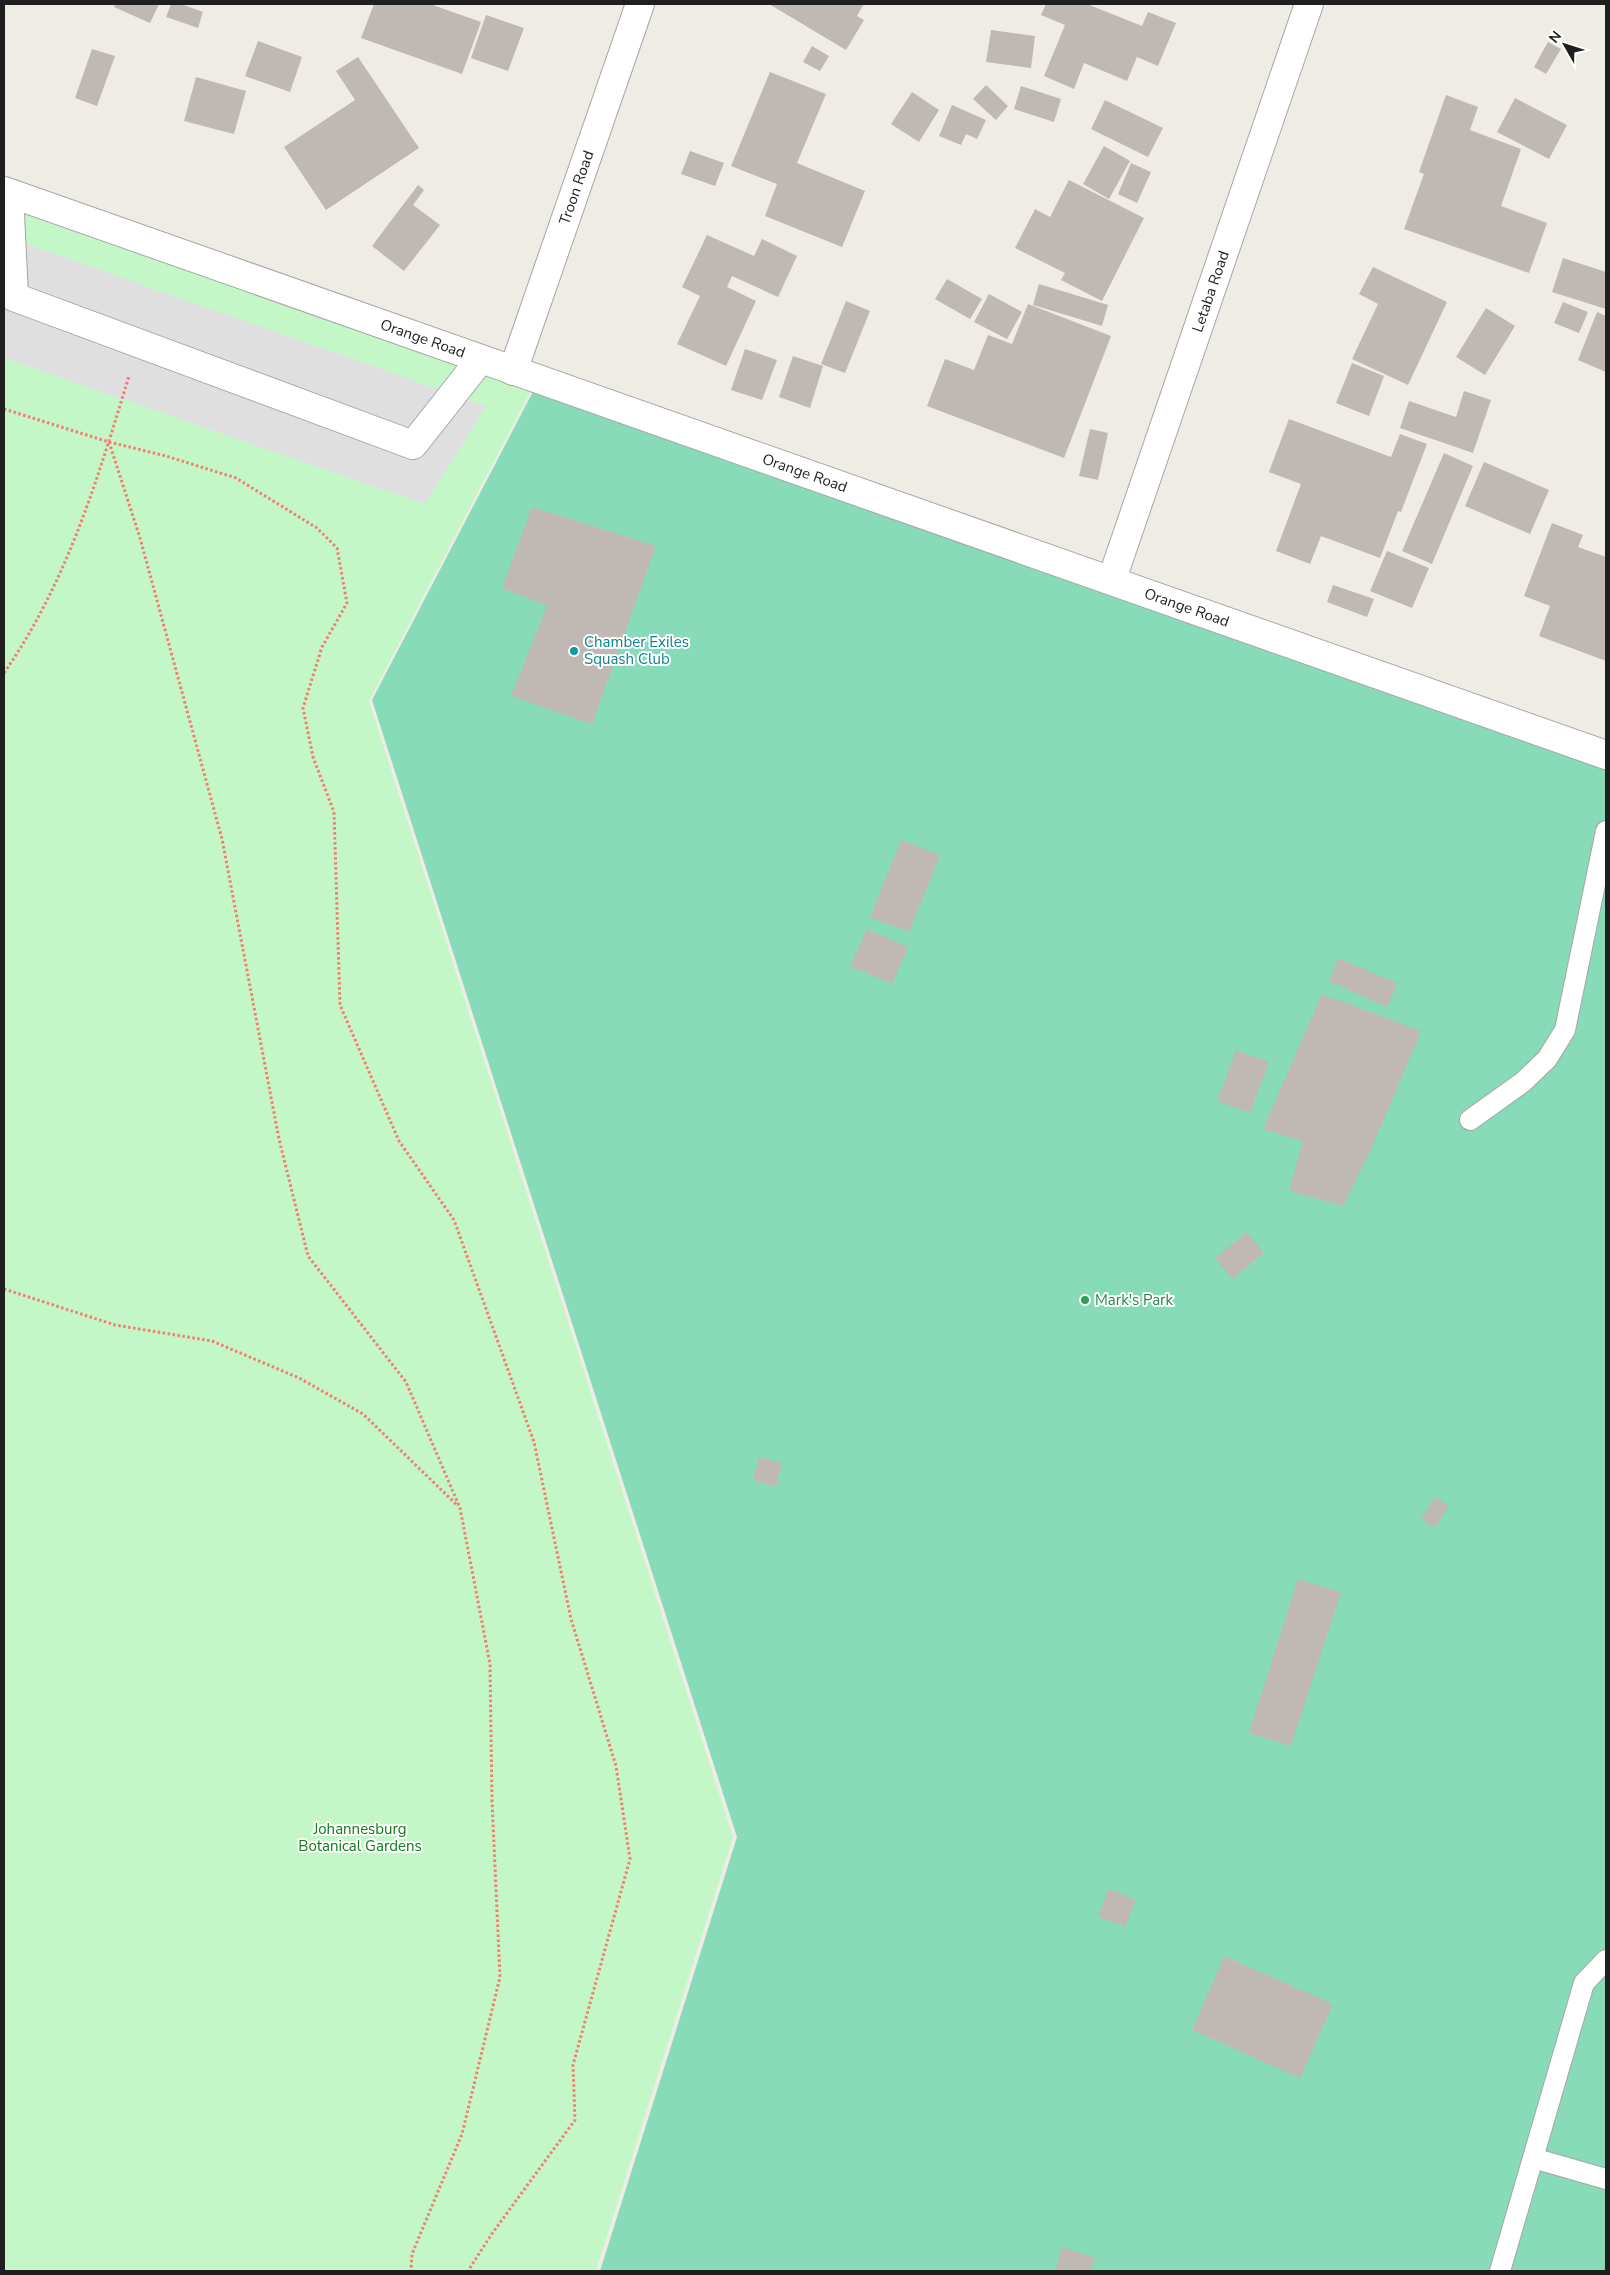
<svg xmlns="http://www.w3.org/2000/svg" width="1610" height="2275" font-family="'Nunito Sans',sans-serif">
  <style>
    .park { fill: #c4f7c8 }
    .pitch { fill: #87dbb9 }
    .parking { fill: #dfdfdf }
    .building { fill: #c0b8b2 }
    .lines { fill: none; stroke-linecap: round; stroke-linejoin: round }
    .lane-casing { stroke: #a6a6a6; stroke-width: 22 }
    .street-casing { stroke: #a6a6a6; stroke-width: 30 }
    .path { stroke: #f47d71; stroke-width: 3; stroke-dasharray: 2.5 2.5; stroke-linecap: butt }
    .lane { stroke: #fff; stroke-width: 20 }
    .street { stroke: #fff; stroke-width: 28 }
    .culture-dot { fill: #0f9aa8; stroke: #fff; stroke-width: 2 }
    .leisure-dot { fill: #2e9e5b; stroke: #fff; stroke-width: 2 }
    .labels { text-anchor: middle; stroke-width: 4; stroke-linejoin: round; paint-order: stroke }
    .street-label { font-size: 15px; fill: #1f1f1f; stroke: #fff }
    .culture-label { font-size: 15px; fill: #0d838f; stroke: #fff; text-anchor: start }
    .leisure-label { font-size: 15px; fill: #27864d; stroke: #fff; text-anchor: start }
    .park-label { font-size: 15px; fill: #107918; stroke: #fff }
  </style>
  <rect width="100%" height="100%" fill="#efece5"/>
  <!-- park -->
  <path class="park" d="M4,191L536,381L369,701L733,1837L596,2271H4Z"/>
  <!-- pitch -->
  <path class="pitch" d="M538,382L1606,763V2271H600L737,1837L372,700Z"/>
  <!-- parking -->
  <path class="parking" d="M4,236L486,406L425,504L4,358Z"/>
  <!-- building -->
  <path class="building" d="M115,4H159L150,23L114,7Z
    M171,4H181L203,12L198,28L166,17Z
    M374,4H430L481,22L462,74L361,38Z
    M769,4H864L857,16L864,20L846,50Z
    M1046,4H1087L1142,26L1148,12L1176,23L1158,66L1137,57L1127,81L1084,63L1074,89L1044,76L1065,25L1041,15Z
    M486,15L524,28L508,71L471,58Z
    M991,30L1035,36L1031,68L986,62Z
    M258,41L302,57L290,92L245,76Z
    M1548,42L1561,49L1546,74L1534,67Z
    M812,46L829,56L820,71L803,62Z
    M92,49L115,56L97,106L75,98Z
    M358,57L419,148L326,210L284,147L355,100L336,71Z
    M770,72L826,94L797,163L865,191L842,247L765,216L777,184L731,166Z
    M196,77L246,91L234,134L184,121Z
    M986,85L1008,106L996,120L973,99Z
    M1021,86L1061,99L1054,122L1014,109Z
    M912,92L939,110L919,142L891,124Z
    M1446,95L1478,107L1470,130L1521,149L1501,206L1547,223L1529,273L1404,229L1424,174L1419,172Z
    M1515,98L1567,125L1549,159L1497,132Z
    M1105,100L1163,128L1148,157L1091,129Z
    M952,105L986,120L977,139L966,134L961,145L939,136Z
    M1104,146L1130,161L1109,199L1083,184Z
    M690,151L724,163L715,186L681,174Z
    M1131,163L1151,172L1137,203L1118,194Z
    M1069,180L1144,218L1102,301L1061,280L1065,273L1015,248L1035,209L1050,217Z
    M418,185L424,190L413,205L440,225L404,271L372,246Z
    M707,235L754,256L762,239L797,256L778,297L732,276L727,287L756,301L726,366L677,344L700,296L682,287Z
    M1563,258L1606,272V309L1552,292Z
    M1373,267L1447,302L1408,385L1352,359L1378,304L1359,294Z
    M947,279L982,299L970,319L935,299Z
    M1039,284L1108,305L1102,326L1033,305Z
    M989,294L1022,312L1007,339L974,322Z
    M846,301L870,311L845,373L821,364Z
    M1563,302L1588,312L1579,333L1554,323Z
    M1028,304L1111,336L1064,458L927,406L945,359L974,370L988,335L1012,344Z
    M1486,308L1515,326L1485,375L1456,357Z
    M1597,312L1606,316V372L1578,360Z
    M745,349L777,360L762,400L731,390Z
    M793,356L823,366L810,408L779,397Z
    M1352,363L1384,376L1369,416L1336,403Z
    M1464,391L1491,400L1473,453L1400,428L1409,401L1456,417Z
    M1289,419L1391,457L1400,434L1427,444L1401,512L1398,511L1380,558L1321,536L1310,564L1276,551L1301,484L1269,472Z
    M1090,429L1108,433L1098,480L1079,476Z
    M1444,453L1473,466L1432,564L1402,551Z
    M1484,462L1549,490L1530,534L1465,506Z
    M532,507L656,546L592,724L511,696L547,606L502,588Z
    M1552,523L1583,535L1578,547L1606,557V661L1539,636L1550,606L1524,596Z
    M1387,551L1429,568L1412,608L1370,591Z
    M1333,585L1374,599L1367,617L1327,602Z
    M901,840L940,855L909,932L870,917Z
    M867,929L908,947L892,984L850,966Z
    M1338,958L1397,983L1387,1007L1329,981Z
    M1322,994L1421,1031L1373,1145L1343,1206L1289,1191L1303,1141L1263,1129Z
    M1236,1050L1269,1062L1250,1113L1217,1101Z
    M1247,1232L1264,1253L1232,1279L1215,1258Z
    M759,1457L782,1463L776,1487L753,1480Z
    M1435,1497L1449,1506L1435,1528L1421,1519Z
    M1298,1579L1341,1592L1291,1746L1249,1733Z
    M1109,1889L1136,1900L1125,1927L1098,1916Z
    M1224,1956L1333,2004L1300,2078L1192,2030Z
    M1062,2247L1096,2258L1091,2271H1055Z"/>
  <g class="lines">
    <defs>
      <path id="lane" d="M1470,1120L1523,1082L1547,1059L1565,1030L1606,831
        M1533,2158L1606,2179
        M1500,2271L1584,1983L1606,1960"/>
      <g id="street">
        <path id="s1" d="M4,191L1606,755"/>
        <path d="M9,193L14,297L413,445L480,360"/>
        <path id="s2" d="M513,371L640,4"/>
        <path id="s3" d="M1112,579L1309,4"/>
      </g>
    </defs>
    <!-- lane casing -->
    <use href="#lane" class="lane-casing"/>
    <!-- street casing -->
    <use href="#street" class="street-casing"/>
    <!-- path -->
    <path class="path" d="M4,409L109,442L140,538L222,839L279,1139L308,1256L406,1382L460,1508L490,1664L492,1801L500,1977L462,2134L412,2254L411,2271
      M109,442L166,456L236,478L317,528L337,548L347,603L322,647L303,708L313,757L334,812L340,1005L399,1141L454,1220L534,1442L571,1619L616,1766L630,1859L573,2065L575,2120L491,2235L468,2271
      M4,673C67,582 97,481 129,376
      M4,1289L115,1325L212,1341L299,1378L363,1414L458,1506"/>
    <!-- lane -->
    <use href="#lane" class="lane"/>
    <!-- street -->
    <use href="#street" class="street"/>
  </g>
  <!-- markers -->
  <circle class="culture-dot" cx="574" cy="651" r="5"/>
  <circle class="leisure-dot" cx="1085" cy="1300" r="5"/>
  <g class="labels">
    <!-- street labels -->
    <g class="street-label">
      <text dy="5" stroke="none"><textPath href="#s2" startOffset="194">Troon Road</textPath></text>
      <text dy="5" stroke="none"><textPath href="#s3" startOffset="304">Letaba Road</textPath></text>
      <text dy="5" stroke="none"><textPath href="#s1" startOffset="444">Orange Road</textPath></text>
      <text dy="5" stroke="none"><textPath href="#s1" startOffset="849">Orange Road</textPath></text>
      <text dy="5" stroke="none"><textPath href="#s1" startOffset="1254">Orange Road</textPath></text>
    </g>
    <!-- culture labels -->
    <g class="culture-label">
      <text x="584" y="647">Chamber Exiles<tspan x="584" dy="17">Squash Club</tspan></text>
    </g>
    <!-- leisure labels -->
    <g class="leisure-label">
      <text x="1095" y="1305">Mark's Park</text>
    </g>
    <!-- park labels -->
    <g class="park-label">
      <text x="360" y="1834">Johannesburg<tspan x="360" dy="17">Botanical Gardens</tspan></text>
    </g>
  </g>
  <!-- border -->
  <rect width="1610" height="2275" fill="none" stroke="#1f1f1f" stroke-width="10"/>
  <!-- north arrow -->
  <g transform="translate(1565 45) rotate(309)" stroke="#ffffff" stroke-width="4" paint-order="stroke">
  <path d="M0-4L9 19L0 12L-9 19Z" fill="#1f1f1f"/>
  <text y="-8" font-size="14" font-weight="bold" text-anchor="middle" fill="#1f1f1f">N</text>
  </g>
</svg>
